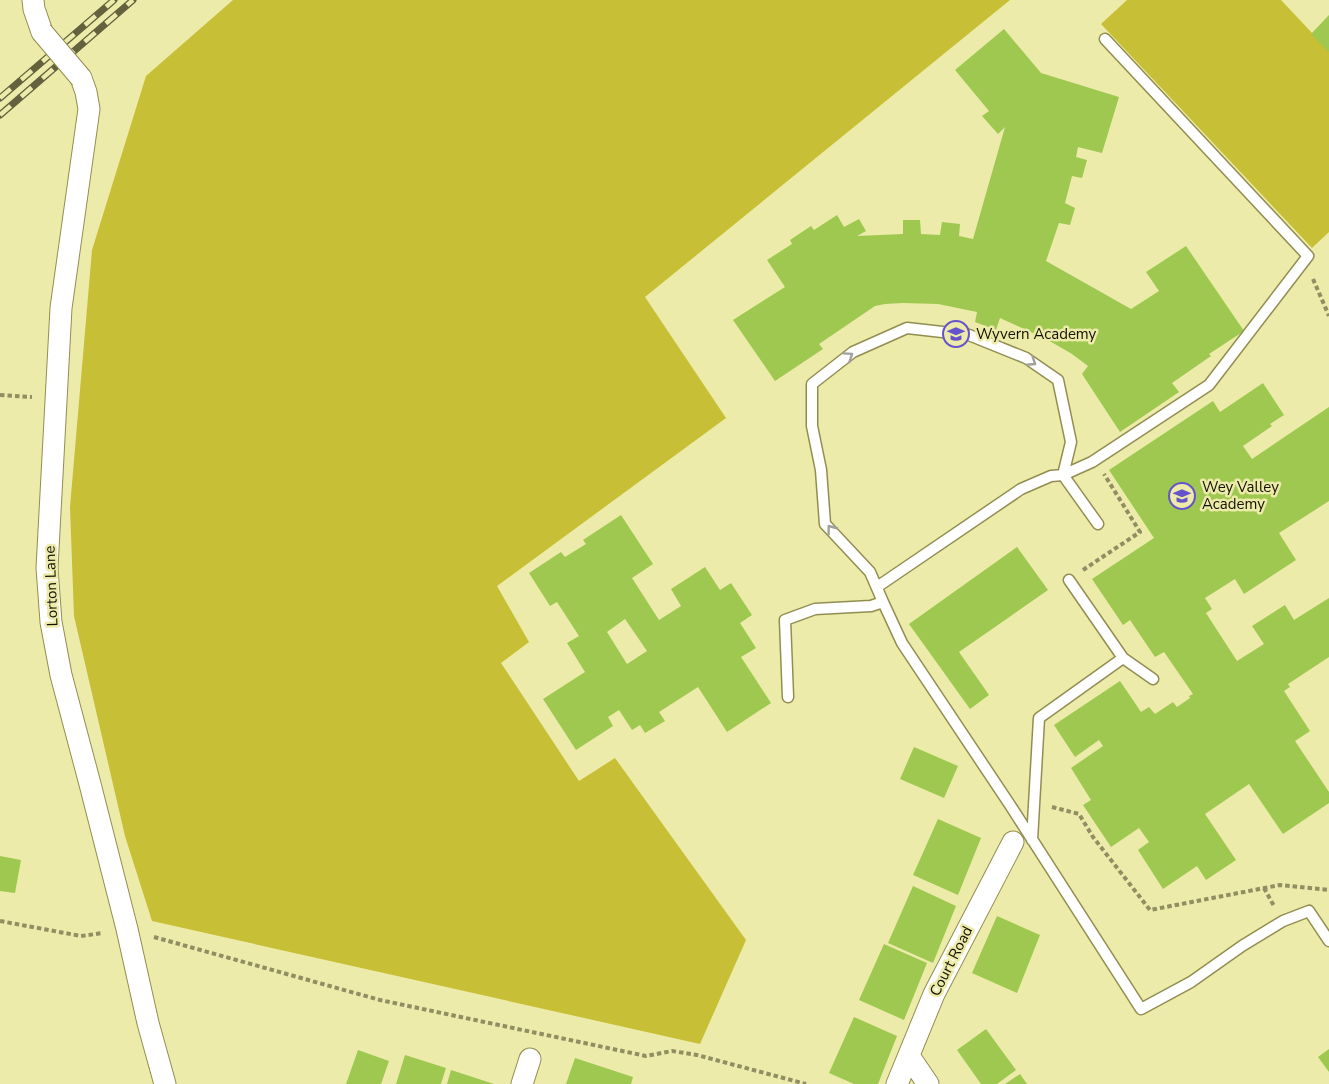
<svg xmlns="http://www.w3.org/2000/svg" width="1329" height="1084" font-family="'Nunito Sans',sans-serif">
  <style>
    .green { fill: #c7bf35 }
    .building { fill: #9ec850; fill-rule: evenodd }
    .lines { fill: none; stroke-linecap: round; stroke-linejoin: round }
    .service-casing { stroke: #918e50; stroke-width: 13 }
    .minor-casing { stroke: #918e50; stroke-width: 23 }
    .path { stroke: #908e62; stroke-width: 4; stroke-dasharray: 4.5 3; stroke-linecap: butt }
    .service { stroke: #fff; stroke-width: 10 }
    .minor { stroke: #fff; stroke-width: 21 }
    .rail-casing { stroke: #63613e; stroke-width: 7 }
    .rail { stroke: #edebaa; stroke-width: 4.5; stroke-dasharray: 14; stroke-linecap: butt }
    .minor-bridge-casing { stroke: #918e50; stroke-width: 23; stroke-linecap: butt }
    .minor-bridge { stroke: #fff; stroke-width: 21 }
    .oneway { stroke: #a1a099 }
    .labels { text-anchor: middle; stroke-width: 5; stroke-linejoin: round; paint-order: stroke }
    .poi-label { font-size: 15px; fill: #131100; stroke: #edebaa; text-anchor: start }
    .street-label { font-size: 15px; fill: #131100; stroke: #edebaa }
  </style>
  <rect width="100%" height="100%" fill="#edebaa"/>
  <!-- green -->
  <path class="green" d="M233,0H1010L645,297L726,418L497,586L529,642L501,663L579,781L615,758L746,940L700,1044L152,921L125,836L74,616L70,507L92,250L146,76Z
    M1127,0H1281L1329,51V232L1312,248L1101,24Z"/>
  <!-- building -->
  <path class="building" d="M1329,15V52L1311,34Z
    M1004,29L1041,73L1119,97L1102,153L1078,147L1076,157L1087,160L1082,178L1072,176L1065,203L1075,208L1070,225L1059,223L1046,261L1131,309L1159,291L1146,272L1186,246L1244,331L1209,354L1211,356L1172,383L1179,392L1120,432L1082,374L1088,366L1072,354L1048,340L1000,318L996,330L975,322L977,312L938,304L903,303L885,304L875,306L819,344L823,349L775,381L733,320L785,287L767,260L792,244L790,240L811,226L814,230L837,215L844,227L859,219L866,231L857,236L903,234V220H920L921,234L940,235L942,222L960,224L959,236L973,239L1005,127L998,134L982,116L989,111L955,70Z
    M1263,383L1284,415L1270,424L1272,426L1243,446L1252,459L1329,407V501L1279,533L1296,560L1244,594L1235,579L1205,598L1212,609L1206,613L1237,661L1264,644L1252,626L1285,605L1294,620L1329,598V657L1288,684L1290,687L1284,691L1310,731L1295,741L1329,792V803L1283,834L1249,784L1205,814L1236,860L1206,880L1197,866L1163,889L1138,850L1149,842L1139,828L1111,847L1083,805L1091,800L1071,768L1103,746L1099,740L1075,757L1054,725L1120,681L1141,712L1149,707L1155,714L1173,702L1177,707L1190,698L1189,696L1193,694L1164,652L1155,657L1130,620L1123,625L1092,579L1154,538L1109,470L1213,401L1220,412Z
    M621,515L653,564L632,578L659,620L681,606L671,589L705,567L720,590L731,583L752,615L740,623L756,648L741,657L771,703L727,732L698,687L659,712L665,721L645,733L640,725L632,730L619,710L608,717L613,726L576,750L543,699L585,672L567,643L579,636L557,602L550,606L529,573L561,552L565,557L586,544L583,540ZM625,619L647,651L627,664L607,632Z
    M1017,547L1048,590L959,652L989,695L970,709L909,624Z
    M914,747L958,766L944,798L900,779Z
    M938,819L981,838L958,895L913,875Z
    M0,856L21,860L15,893L0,891Z
    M913,886L956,906L933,963L888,943Z
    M997,916L1040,935L1017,993L972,973Z
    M884,944L927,963L904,1020L859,1000Z
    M854,1017L897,1036L878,1084H854L829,1073Z
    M986,1029L1016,1070L997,1084H981L957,1050Z
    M1329,1049V1072L1318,1057Z
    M358,1050L389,1061L381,1084H346Z
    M405,1055L446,1068L441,1084H396Z
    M575,1058L633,1077L631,1084H566Z
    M451,1070L494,1084H447Z
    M1020,1074L1027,1084H1005Z"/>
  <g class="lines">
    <defs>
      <path id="service" d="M1063,475L1092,462L1209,385L1308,256L1105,39
        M1069,580L1123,658
        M877,587L1021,489L1051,476L1063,475L1098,524
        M883,602L870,572L825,524L821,470L812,426V384L853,352L907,328L969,335L1026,358L1058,380L1071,442L1063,475
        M788,697L785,620L815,609L871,606L883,602L902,643L1010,805L1141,1009L1191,982L1242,946L1283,921L1309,911L1329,941
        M1032,840L1039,718L1123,658L1153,679"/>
      <path id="minor" d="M33,0L34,9L42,32
        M81,78L86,92L89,109L61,308L47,568L51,622L61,675L90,784L127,929L148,1023L165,1084
        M909,1056L928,1084
        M522,1084L530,1059
        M897,1084L934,994L1013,842"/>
    </defs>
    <!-- service casing -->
    <use href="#service" class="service-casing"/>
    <!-- minor casing -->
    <use href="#minor" class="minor-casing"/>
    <!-- path -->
    <path class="path" d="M1313,279L1329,316
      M0,395L32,397
      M1083,570L1140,532L1104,474
      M1052,807L1079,814L1093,837L1150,910L1280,885L1329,890
      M1264,888L1274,906
      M0,921L81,936L103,933
      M154,937L380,1000L646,1056L672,1051L697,1055L806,1084"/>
    <!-- service -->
    <use href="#service" class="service"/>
    <!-- minor -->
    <use href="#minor" class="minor"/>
    <defs>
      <path id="rail" d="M0,98L114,0
        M0,115L133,0"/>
    </defs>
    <!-- rail casing -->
    <use href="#rail" class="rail-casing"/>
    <!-- rail -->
    <use href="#rail" class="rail"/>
    <defs>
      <path id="minor-bridge" d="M42,32L81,78"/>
    </defs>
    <!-- minor-bridge casing -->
    <use href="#minor-bridge" class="minor-bridge-casing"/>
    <!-- minor-bridge -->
    <use href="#minor-bridge" class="minor-bridge"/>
  </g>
  <!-- one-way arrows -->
  <defs><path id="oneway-chevron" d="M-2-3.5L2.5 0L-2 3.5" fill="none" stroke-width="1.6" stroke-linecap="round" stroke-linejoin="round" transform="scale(1.5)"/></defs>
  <g class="oneway">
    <use href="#oneway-chevron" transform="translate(849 356) rotate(-34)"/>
    <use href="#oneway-chevron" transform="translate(1032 362) rotate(33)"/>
    <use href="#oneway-chevron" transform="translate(831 529) rotate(-127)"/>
  </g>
  <!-- icons -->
  <defs>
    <symbol id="school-ring" viewBox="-11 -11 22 22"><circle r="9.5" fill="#edebaa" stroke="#6653cc" stroke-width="1.5"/><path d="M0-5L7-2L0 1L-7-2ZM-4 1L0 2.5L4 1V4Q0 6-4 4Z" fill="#6653cc"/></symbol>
  </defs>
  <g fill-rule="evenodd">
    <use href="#school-ring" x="941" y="319" width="30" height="30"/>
    <use href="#school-ring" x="1167" y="481" width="30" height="30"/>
  </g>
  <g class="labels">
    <!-- poi labels -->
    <g class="poi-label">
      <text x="976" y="339">Wyvern Academy</text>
      <text x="1202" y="492">Wey Valley<tspan x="1202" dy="17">Academy</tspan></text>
    </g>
    <!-- street labels -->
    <g class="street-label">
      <text transform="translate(51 586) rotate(-92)" y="5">Lorton Lane</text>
      <text transform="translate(951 961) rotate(-63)" y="5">Court Road</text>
    </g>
  </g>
</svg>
